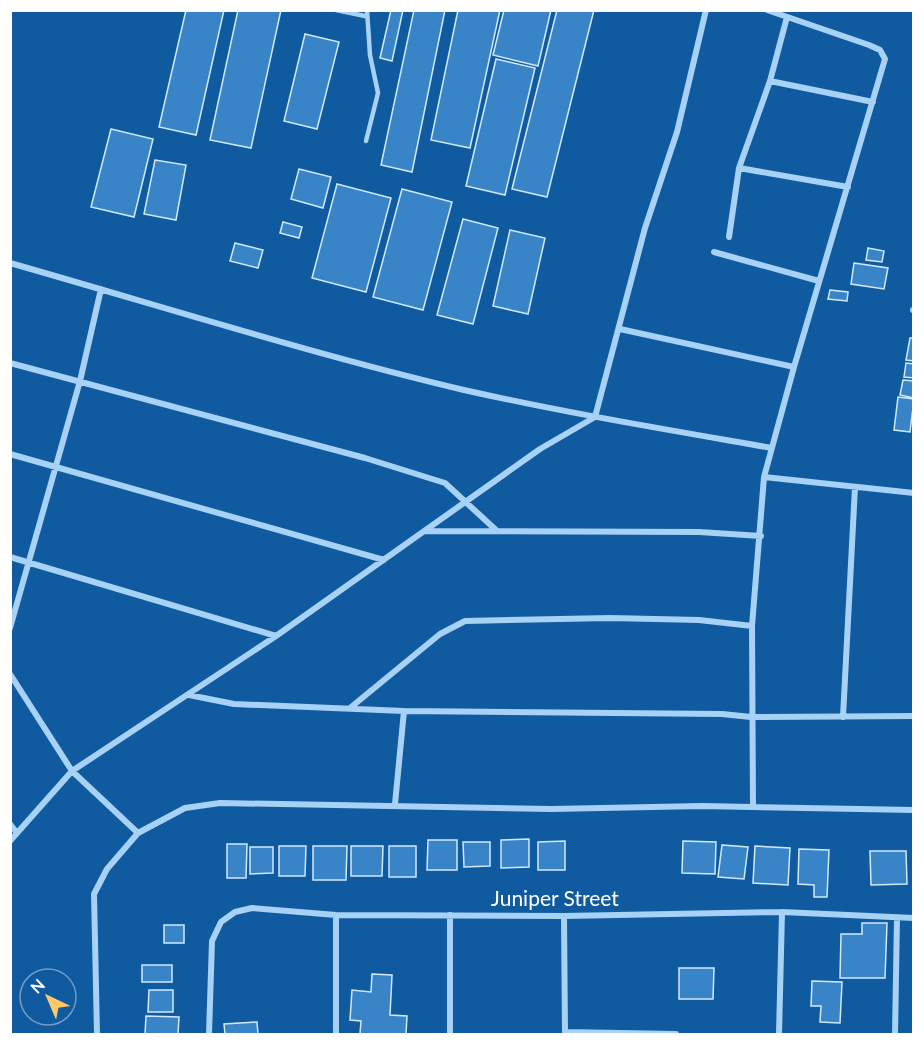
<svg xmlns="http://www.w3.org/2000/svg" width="924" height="1045" font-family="Lato,sans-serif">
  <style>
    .building { fill: #3984c7; stroke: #d0e9fe; stroke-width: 1.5 }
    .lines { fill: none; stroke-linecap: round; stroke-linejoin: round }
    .lane { stroke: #a7d1f5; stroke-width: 4.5 }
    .street { stroke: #a7d1f5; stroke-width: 6 }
    .labels { text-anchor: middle; stroke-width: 4.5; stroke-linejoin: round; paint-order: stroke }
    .street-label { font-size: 21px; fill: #fff; stroke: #105b9f }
  </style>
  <rect width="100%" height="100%" fill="#105b9f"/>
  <!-- building -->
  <path class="building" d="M186,10H224L196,135L159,127Z
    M238,10H281L251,148L210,140Z
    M391,10H403L392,61L380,58Z
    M414,10H445L412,172L381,165Z
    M458,10H500L470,148L431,140Z
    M504,10H551L538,66L493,55Z
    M557,10H594L547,197L512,189Z
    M305,34L339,42L317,129L284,121Z
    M496,59L535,68L505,195L466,186Z
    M111,129L153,139L134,217L91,207Z
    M155,160L186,165L176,220L144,214Z
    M299,169L331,177L323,208L291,199Z
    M337,184L391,198L366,292L312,278Z
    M402,189L452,202L423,310L373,297Z
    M463,219L498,228L473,324L437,315Z
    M283,222L302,227L299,238L280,233Z
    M510,230L545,238L528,314L493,306Z
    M235,243L263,250L258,268L230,261Z
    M868,248L884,251L882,262L866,260Z
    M854,263L888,268L884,289L851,284Z
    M830,290L848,292L847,301L828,299Z
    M910,338H914V361L906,360Z
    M906,363L914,364V378L904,377Z
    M903,380L914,381V398L900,395Z
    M898,397L914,399L910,432L894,430Z
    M529,839V867L501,868V840Z
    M428,840H457V870H427Z
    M565,841V870H538V842Z
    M683,841L716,842L715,874L682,873Z
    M463,842H490V866L464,867Z
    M227,844H247L246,878H227Z
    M722,845L748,847L744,879L718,877Z
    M279,846H306L305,876H279Z
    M313,846H347L346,880H313Z
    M351,846H383L382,876H351Z
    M389,846H416V877H389Z
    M755,846L790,848L788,885L753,883Z
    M250,847H273V873L250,874Z
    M799,849L829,850L827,897H814V885L798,884Z
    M870,851H906L907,884L871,885Z
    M862,923H887L885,978H840L841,934H862Z
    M164,925H184V943H164Z
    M142,965H172V982H142Z
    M679,968H714L713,999H679Z
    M372,974L392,975L390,1015L407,1016L406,1034H360L361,1021L350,1020L352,990L371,992Z
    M812,981L842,982L840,1023L820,1022L821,1006H811Z
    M149,990H173V1012H148Z
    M146,1016L179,1017L178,1034H145Z
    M257,1022L258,1034H225L224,1024Z"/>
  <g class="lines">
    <!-- lane -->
    <path class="lane" d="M336,10L365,16
      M366,141L378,93L370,55L367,10"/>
    <!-- street -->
    <path class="street" d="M770,81L873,102
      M739,168L848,187
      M729,237L739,168L770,81L787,17
      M714,252L819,281
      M10,263C161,306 312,354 464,390C566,413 669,430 772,448
      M913,310H914
      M620,329L794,367
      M10,363L365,458L445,483L496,530
      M10,454L384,560
      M764,477L914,493
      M425,531L699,532L761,536
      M10,557L276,636
      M10,628L80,381L101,289
      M10,674L72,771L138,833
      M189,695L234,704L404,711L722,714L751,717L914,716
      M350,708L440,634L465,621L610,618L699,620L752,626
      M843,717L855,487
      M395,804L404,711
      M753,806L752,626L764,477L794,367L885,59L880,50L869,45L767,10
      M10,824L17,833
      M10,841L72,771L276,636L540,449L595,417L645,228L677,132L706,10
      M336,915V1034
      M450,915V1034
      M564,916L565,1034
      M565,1032L676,1034
      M97,1034L94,894L107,869L138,833L185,808L220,803L551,809L702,806L914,810
      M209,1034L212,941L221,922L235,912L252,908L336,915L564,916L782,912L914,918
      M779,1034L782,912
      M895,1034L897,918"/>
  </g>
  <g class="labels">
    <!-- street labels -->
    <g class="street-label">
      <text x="555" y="906">Juniper Street</text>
    </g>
  </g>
  <!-- border -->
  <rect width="924" height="1045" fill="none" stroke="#ffffff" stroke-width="24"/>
  <!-- north arrow -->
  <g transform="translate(48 997) rotate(316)"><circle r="28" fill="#105b9f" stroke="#709dc5" stroke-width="1.5"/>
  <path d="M0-4.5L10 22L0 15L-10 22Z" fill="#ffc86b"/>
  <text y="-9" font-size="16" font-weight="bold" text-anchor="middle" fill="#ffffff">N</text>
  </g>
</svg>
